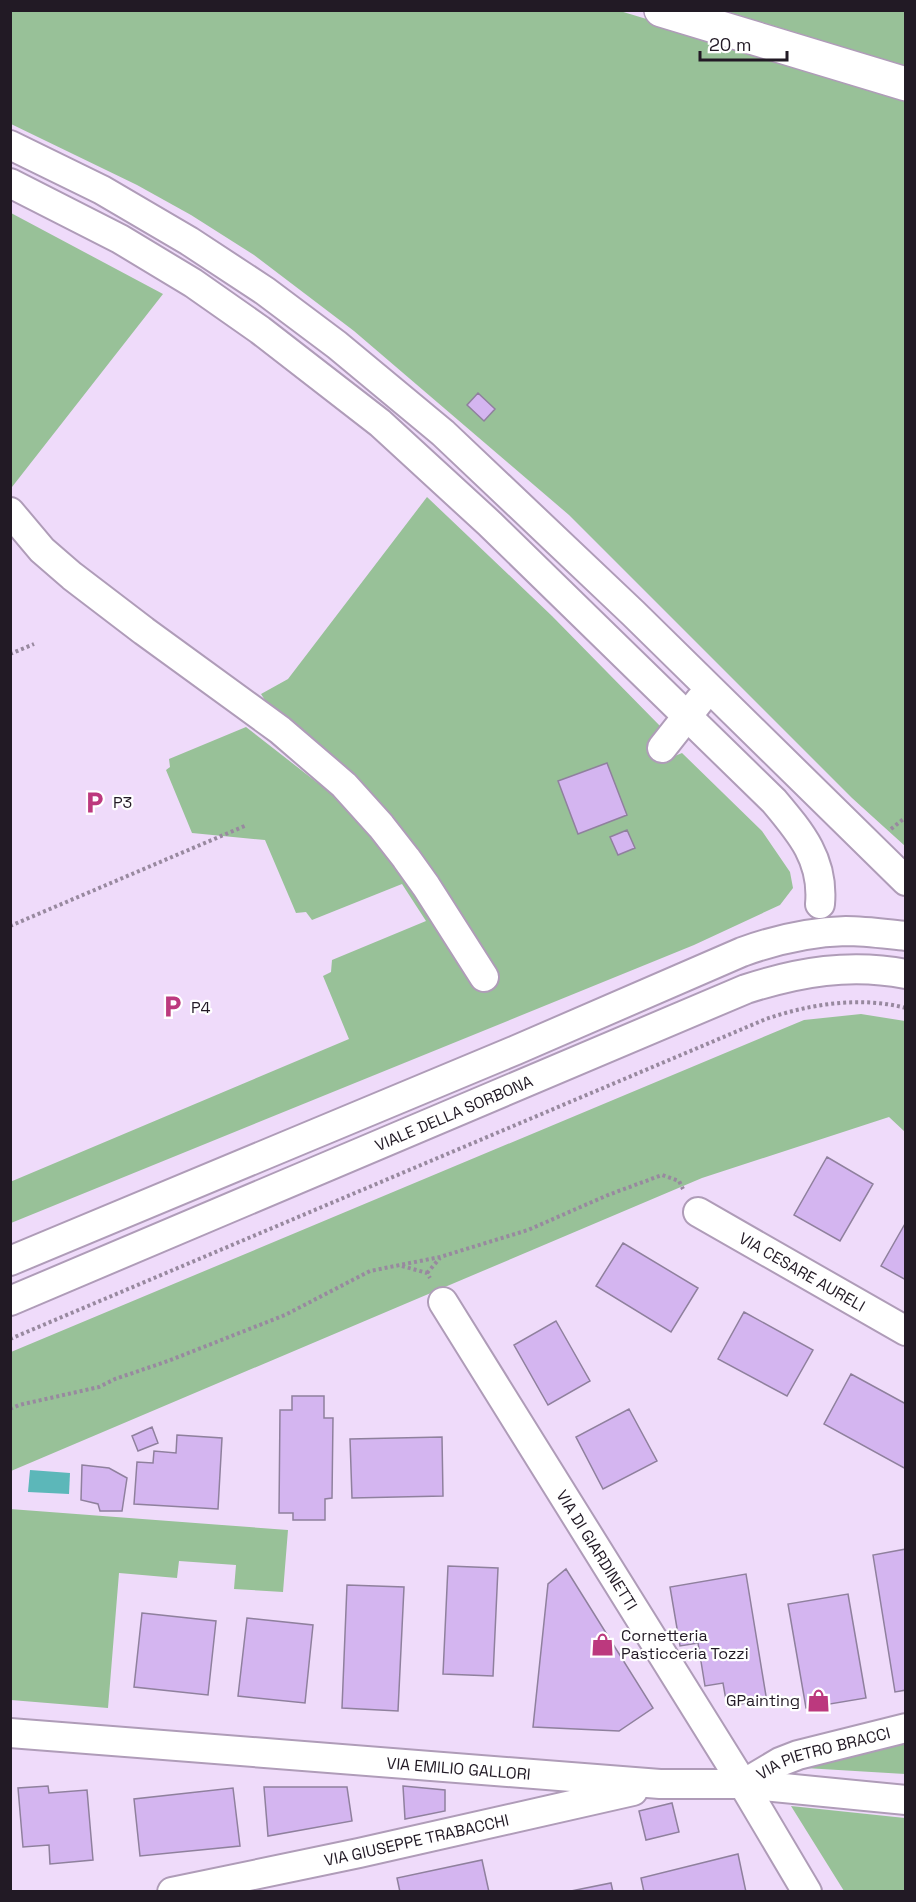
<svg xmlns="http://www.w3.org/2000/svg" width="916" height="1902" font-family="'Space Grotesk',sans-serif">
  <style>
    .green { fill: #98c198 }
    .water { fill: #5cb7b9 }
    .building { fill: #d4b5f0; stroke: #8f809d; stroke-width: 1.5 }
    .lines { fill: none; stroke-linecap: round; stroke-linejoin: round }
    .minor-casing { stroke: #af9cb8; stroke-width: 32 }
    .highway-casing { stroke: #af9cb8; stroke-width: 36 }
    .path { stroke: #98899f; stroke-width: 4; stroke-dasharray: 3 3; stroke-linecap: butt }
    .minor { stroke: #fff; stroke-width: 28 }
    .highway { stroke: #fff; stroke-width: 33 }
    .labels { text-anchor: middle; stroke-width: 4.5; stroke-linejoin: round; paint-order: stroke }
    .poi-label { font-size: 16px; fill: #221a25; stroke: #fff; text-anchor: start }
    .street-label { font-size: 16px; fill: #221a25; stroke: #fff }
  </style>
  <rect width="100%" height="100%" fill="#efdbfa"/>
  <!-- green -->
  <path class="green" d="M10,11H620L905,97V846L852,798L569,515L354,331L254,255L191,215L137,185L11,124Z
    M725,11H905V66Z
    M11,213L163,294L12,487L10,483Z
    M427,497L552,616L661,727L670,758L682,753L762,831L790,872L793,888L780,905L694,945L11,1223L10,1182L349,1039L323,976L331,972L332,960L426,921L402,884L312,920L306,912L296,913L265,840L192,833L166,770L170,767L169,759L246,727L319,784L261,694L288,679Z
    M861,1014L905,1021V1132L889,1117L702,1178L11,1471V1352L804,1020Z
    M10,1509L288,1530L283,1592L234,1589L236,1565L179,1561L177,1578L119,1573L108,1708L11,1700Z
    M905,1744V1774L805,1768Z
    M791,1806L905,1818V1891H844Z"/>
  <!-- water -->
  <path class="water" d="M30,1470L70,1473L69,1494L28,1492Z"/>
  <!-- building -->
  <path class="building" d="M478,393L495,409L484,421L467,405Z
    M607,763L627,815L578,834L558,781Z
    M627,830L635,848L618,855L610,837Z
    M827,1157L873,1184L840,1241L794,1215Z
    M906,1222V1280L881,1266Z
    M623,1243L698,1288L671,1332L596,1286Z
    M744,1312L813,1350L787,1396L718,1359Z
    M556,1321L590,1381L548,1405L514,1345Z
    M851,1374L906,1404V1469L824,1424Z
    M292,1396H324V1418H333L332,1498L325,1499V1520H293V1513H279L280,1410H292Z
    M629,1409L657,1461L603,1489L576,1437Z
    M152,1427L158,1443L138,1451L132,1436Z
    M177,1435L222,1438L218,1509L134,1504L137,1462L153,1463L154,1451L176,1453Z
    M442,1437L443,1496L352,1498L350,1439Z
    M82,1465L109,1468L127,1478L122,1511H100L98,1504L81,1500Z
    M906,1549V1690L895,1692L873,1555Z
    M448,1566L498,1568L493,1676L443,1674Z
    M566,1569L653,1708L619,1731L533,1727L548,1584Z
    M746,1574L766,1696L761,1701L727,1706L723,1683L705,1686L698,1643L680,1646L670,1587Z
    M347,1585L404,1587L398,1711L342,1708Z
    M848,1594L866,1698L806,1708L788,1604Z
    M142,1613L216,1621L208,1695L134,1687Z
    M247,1618L313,1625L305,1703L238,1696Z
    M48,1786L49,1793L87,1790L93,1860L50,1864L49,1845L23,1847L18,1788Z
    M403,1786L445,1790V1811L405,1819Z
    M264,1787H347L352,1821L268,1836Z
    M233,1788L240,1846L140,1856L134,1799Z
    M672,1803L679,1832L646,1840L639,1811Z
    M738,1854L746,1892H644L641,1878Z
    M482,1860L489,1892H400L397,1878Z
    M611,1883L613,1892H566Z"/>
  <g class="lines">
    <defs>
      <g id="minor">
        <path d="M10,145L102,190L189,241L265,291L337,345L443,433L633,613L906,881"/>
        <path d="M10,183L120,239L193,283L260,330L380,423L490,524L774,801C801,833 824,860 820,904"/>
        <path d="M10,512L42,550L72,576L144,631L280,730L344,785L381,826L406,858L426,886L484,977"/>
        <path d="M662,748L700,700"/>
        <path id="s1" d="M698,1212L906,1331"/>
        <path d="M10,1261L516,1050L742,952C775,940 810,932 846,931C865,931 886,934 906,936"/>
        <path id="s2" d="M10,1301L746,989C799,972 850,963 906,974"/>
        <path id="s3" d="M443,1302L743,1784L807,1892"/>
        <path id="s4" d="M10,1733L660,1784H743L906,1800"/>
        <path id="s5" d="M743,1784L780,1762L798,1755L906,1728"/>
        <path id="s6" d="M172,1892L359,1853L633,1791"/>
      </g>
      <path id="highway" d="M661,10L906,84"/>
    </defs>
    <!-- minor casing -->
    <use href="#minor" class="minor-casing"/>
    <!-- highway casing -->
    <use href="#highway" class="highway-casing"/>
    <!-- path -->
    <path class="path" d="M10,654L34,644
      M891,829L906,817
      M10,926L247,825
      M402,1266L427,1273L430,1278
      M427,1273L440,1258
      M10,1339L766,1019C810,1004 860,996 906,1008
      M10,1409L19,1405L99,1387L115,1379L168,1361L285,1315L370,1271L440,1257L528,1230L608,1195L662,1175L679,1181L683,1189"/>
    <!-- minor -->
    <use href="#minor" class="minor"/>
    <!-- highway -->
    <use href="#highway" class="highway"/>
  </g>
  <!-- icons -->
  <defs>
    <symbol id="parking-bare" viewBox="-9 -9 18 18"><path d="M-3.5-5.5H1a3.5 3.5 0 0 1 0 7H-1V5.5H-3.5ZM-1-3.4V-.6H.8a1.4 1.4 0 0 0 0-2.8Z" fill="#bc397e" stroke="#fff" stroke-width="2.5" paint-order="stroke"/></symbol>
    <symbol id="shop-bare" viewBox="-9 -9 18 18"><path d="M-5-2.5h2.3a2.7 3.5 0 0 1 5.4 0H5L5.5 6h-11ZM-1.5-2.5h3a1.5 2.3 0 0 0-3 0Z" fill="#bc397e" stroke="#fff" stroke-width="2.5" paint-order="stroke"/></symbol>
  </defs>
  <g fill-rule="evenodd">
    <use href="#parking-bare" x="78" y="786" width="33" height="33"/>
    <use href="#parking-bare" x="156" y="990" width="33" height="33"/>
    <use href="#shop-bare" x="586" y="1628" width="33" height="33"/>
    <use href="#shop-bare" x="802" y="1684" width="33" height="33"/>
  </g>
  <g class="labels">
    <!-- poi labels -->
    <g class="poi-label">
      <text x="113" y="808">P3</text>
      <text x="191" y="1013">P4</text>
      <text x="621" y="1641">Cornetteria<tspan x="621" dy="18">Pasticceria Tozzi</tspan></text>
      <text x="800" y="1706" text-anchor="end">GPainting</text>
    </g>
    <!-- street labels -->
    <g class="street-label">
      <text dy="6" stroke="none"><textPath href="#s2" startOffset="482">VIALE DELLA SORBONA</textPath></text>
      <text dy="6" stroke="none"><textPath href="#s1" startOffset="120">VIA CESARE AURELI</textPath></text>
      <text dy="6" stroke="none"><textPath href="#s3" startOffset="292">VIA DI GIARDINETTI</textPath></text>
      <text dy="6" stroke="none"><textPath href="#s5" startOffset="87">VIA PIETRO BRACCI</textPath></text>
      <text dy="6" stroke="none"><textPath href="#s4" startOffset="450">VIA EMILIO GALLORI</textPath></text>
      <text dy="6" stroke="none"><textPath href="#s6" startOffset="250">VIA GIUSEPPE TRABACCHI</textPath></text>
    </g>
  </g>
  <!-- border -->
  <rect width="916" height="1902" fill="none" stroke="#221a25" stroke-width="24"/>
  <!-- scale -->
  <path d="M700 51v9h87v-9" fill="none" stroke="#221a25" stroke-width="3"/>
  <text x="709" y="51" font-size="18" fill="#221a25" stroke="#ffffff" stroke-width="4.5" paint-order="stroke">20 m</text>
</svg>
